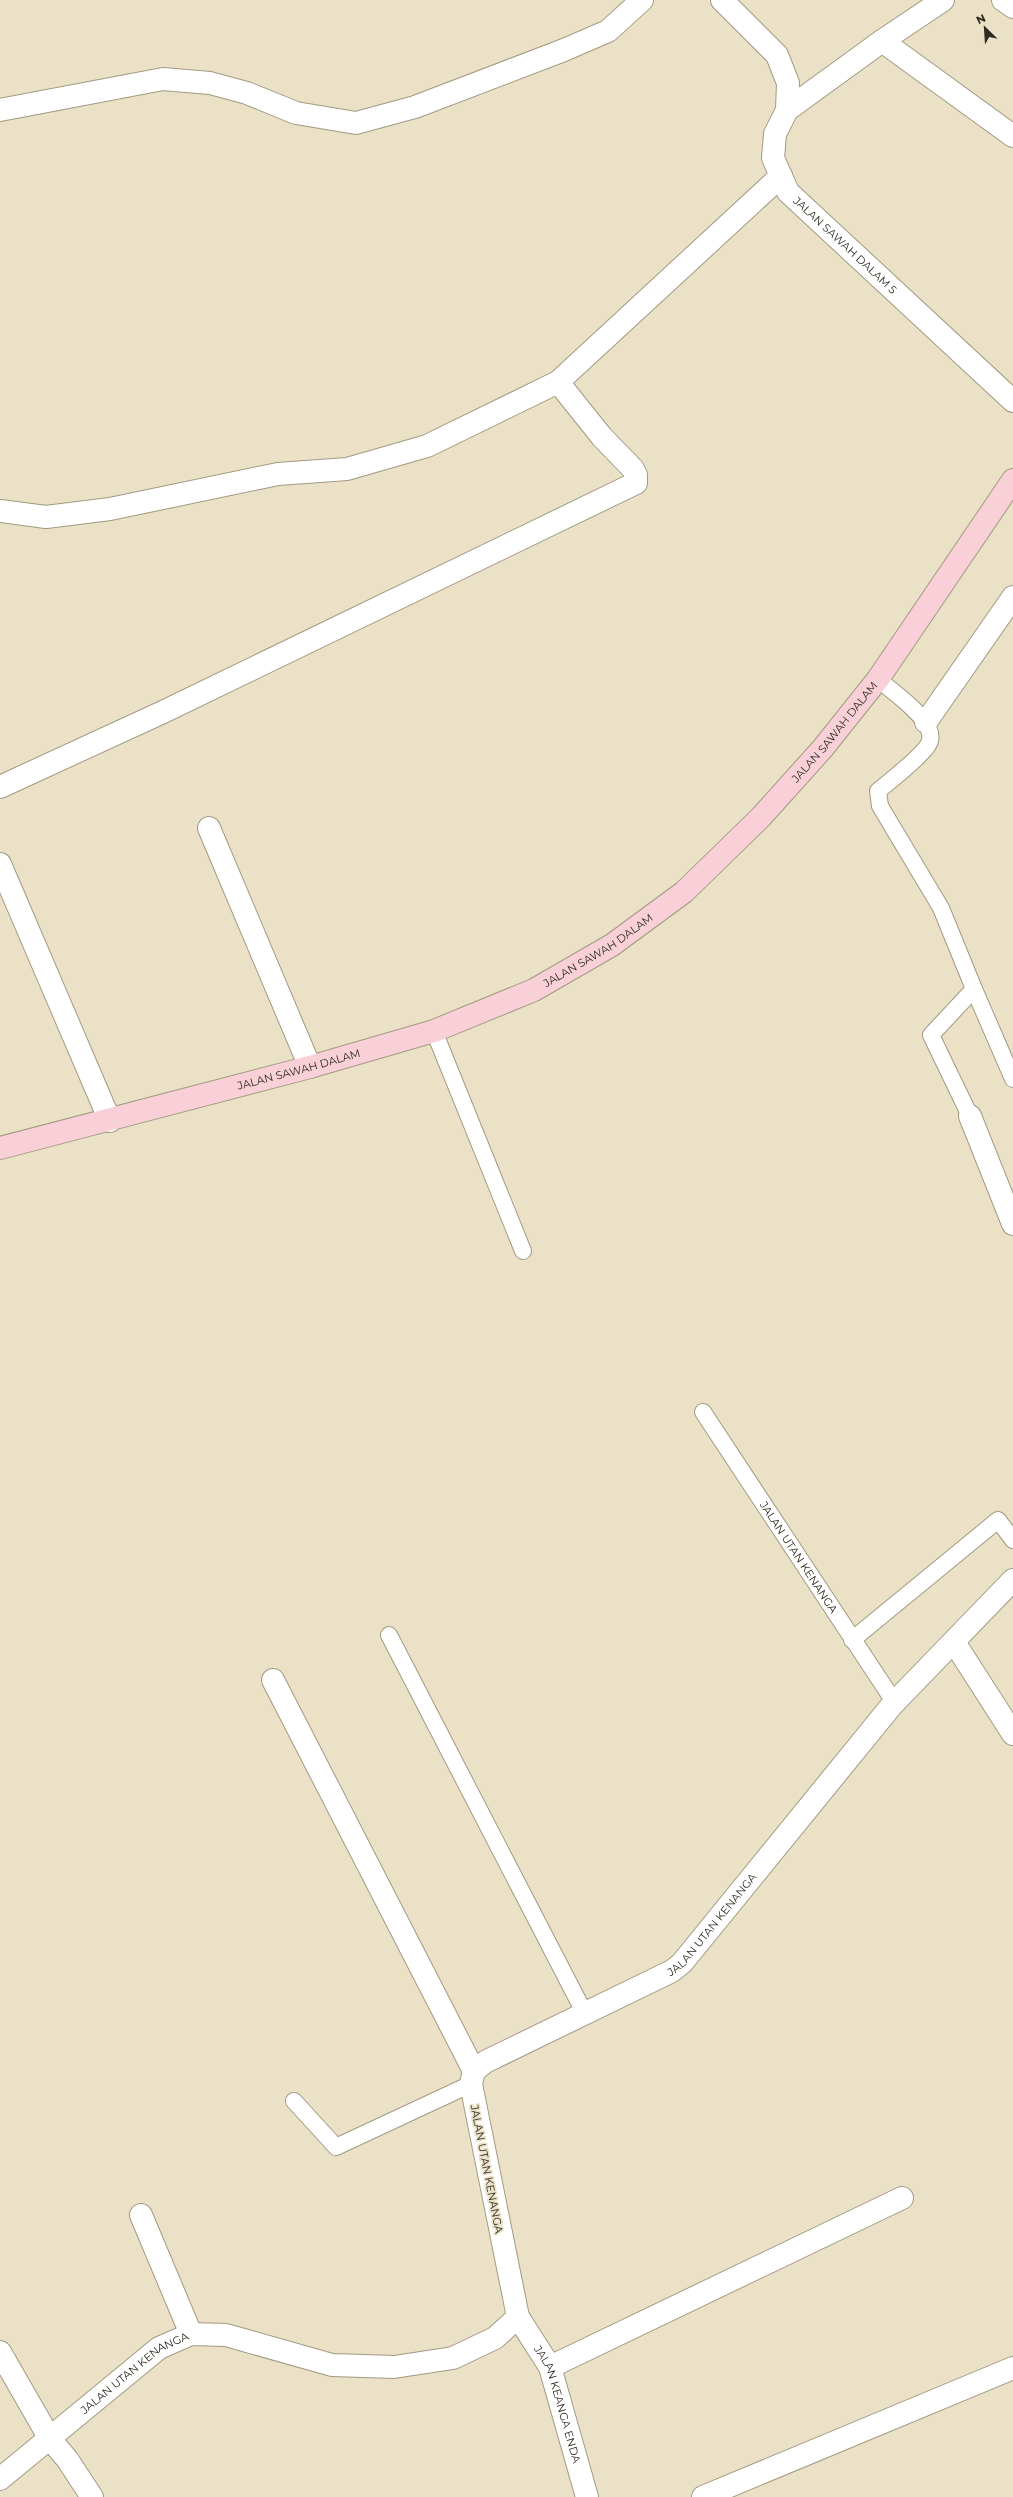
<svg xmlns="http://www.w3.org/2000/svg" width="1013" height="2497" font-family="Montserrat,sans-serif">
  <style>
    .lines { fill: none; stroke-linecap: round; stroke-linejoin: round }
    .lane-casing { stroke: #a29a81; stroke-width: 18 }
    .street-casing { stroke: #a29a81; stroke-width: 24 }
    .secondary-casing { stroke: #a29a81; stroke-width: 24 }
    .lane { stroke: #fff; stroke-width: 16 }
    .street { stroke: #fff; stroke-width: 22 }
    .secondary { stroke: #f9d0d7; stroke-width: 22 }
    .labels { text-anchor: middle; stroke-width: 3.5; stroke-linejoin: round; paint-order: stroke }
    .street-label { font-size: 11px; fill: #2f2b21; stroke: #eae1c7 }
  </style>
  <rect width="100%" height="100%" fill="#eae1c7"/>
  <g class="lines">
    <defs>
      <g id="lane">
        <path d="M878,679C892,692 942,724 928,745C921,757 890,781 878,791L880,806L941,908L974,989L931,1035L970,1116"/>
        <path d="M974,989L1013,1079"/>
        <path d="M434,1031L523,1251"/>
        <path id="s1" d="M703,1412L895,1703"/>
        <path d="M389,1635L585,2014"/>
        <path d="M852,1640L998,1520L1013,1540"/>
        <path d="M294,2101L336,2147L471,2084"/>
      </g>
      <g id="street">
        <path id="s2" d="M722,0L777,55L788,83L787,110L775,134L773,158L788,192L1013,401"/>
        <path d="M1003,0L1013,7"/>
        <path d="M882,41L1013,136"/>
        <path d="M0,110L163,79L210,83L247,93L296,113L356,123L415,107L564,50L608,31L642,0"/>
        <path d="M787,110L882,41L943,0"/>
        <path d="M0,511L46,517L110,509L278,474L347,469L427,446L558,382L781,176"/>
        <path d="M926,722L1013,597"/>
        <path d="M0,787L163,712L636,483V475L633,469L602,437L558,382"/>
        <path d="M209,828L310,1067"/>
        <path d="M0,864L110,1121"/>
        <path d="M970,1116L1013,1224"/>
        <path d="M954,1642L1013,1734"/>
        <path d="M273,1680L474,2071"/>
        <path d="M141,2215L191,2334"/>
        <path id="s3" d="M518,2317L550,2367L587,2497"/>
        <path d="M0,2352L50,2439L67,2459L92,2497"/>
        <path d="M550,2367L902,2198"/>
        <path id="s4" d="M0,2479L159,2348L191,2334L226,2335L332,2365L394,2367L453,2358L495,2338L518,2317L471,2084L474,2071L485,2062L672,1971L682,1963L892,1705L1013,1580"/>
        <path d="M703,2497L1013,2368"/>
      </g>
      <g id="secondary">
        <path id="s5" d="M0,1148L310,1067L434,1031L534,990L612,945L684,892L761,817L823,748L878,679L1013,480"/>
      </g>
    </defs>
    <!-- lane casing -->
    <use href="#lane" class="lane-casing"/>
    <!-- street casing -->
    <use href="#street" class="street-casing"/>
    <!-- secondary casing -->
    <use href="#secondary" class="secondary-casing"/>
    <!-- lane -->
    <use href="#lane" class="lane"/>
    <!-- street -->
    <use href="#street" class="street"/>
    <!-- secondary -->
    <use href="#secondary" class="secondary"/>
  </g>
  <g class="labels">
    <!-- street labels -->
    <g class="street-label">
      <text dy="4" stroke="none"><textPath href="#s2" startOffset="301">JALAN SAWAH DALAM 5</textPath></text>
      <text dy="4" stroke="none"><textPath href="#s5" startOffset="957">JALAN SAWAH DALAM</textPath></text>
      <text dy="4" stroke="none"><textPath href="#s5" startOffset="633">JALAN SAWAH DALAM</textPath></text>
      <text dy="4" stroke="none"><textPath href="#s5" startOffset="309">JALAN SAWAH DALAM</textPath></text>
      <text dy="4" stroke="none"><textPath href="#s1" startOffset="174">JALAN UTAN KENANGA</textPath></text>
      <text dy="4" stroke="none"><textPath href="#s4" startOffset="1120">JALAN UTAN KENANGA</textPath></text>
      <text transform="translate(487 2169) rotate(79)" y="4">JALAN UTAN KENANGA</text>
      <text dy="4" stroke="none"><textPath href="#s4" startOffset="172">JALAN UTAN KENANGA</textPath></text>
      <text dy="4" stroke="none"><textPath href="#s3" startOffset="97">JALAN KEANGA ENDA</textPath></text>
    </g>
  </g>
  <!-- north arrow -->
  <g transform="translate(985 28) rotate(335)" stroke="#eae1c7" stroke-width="3" paint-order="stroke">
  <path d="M0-3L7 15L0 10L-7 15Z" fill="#2f2b21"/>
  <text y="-6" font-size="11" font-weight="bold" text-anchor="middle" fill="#2f2b21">N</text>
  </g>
</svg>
